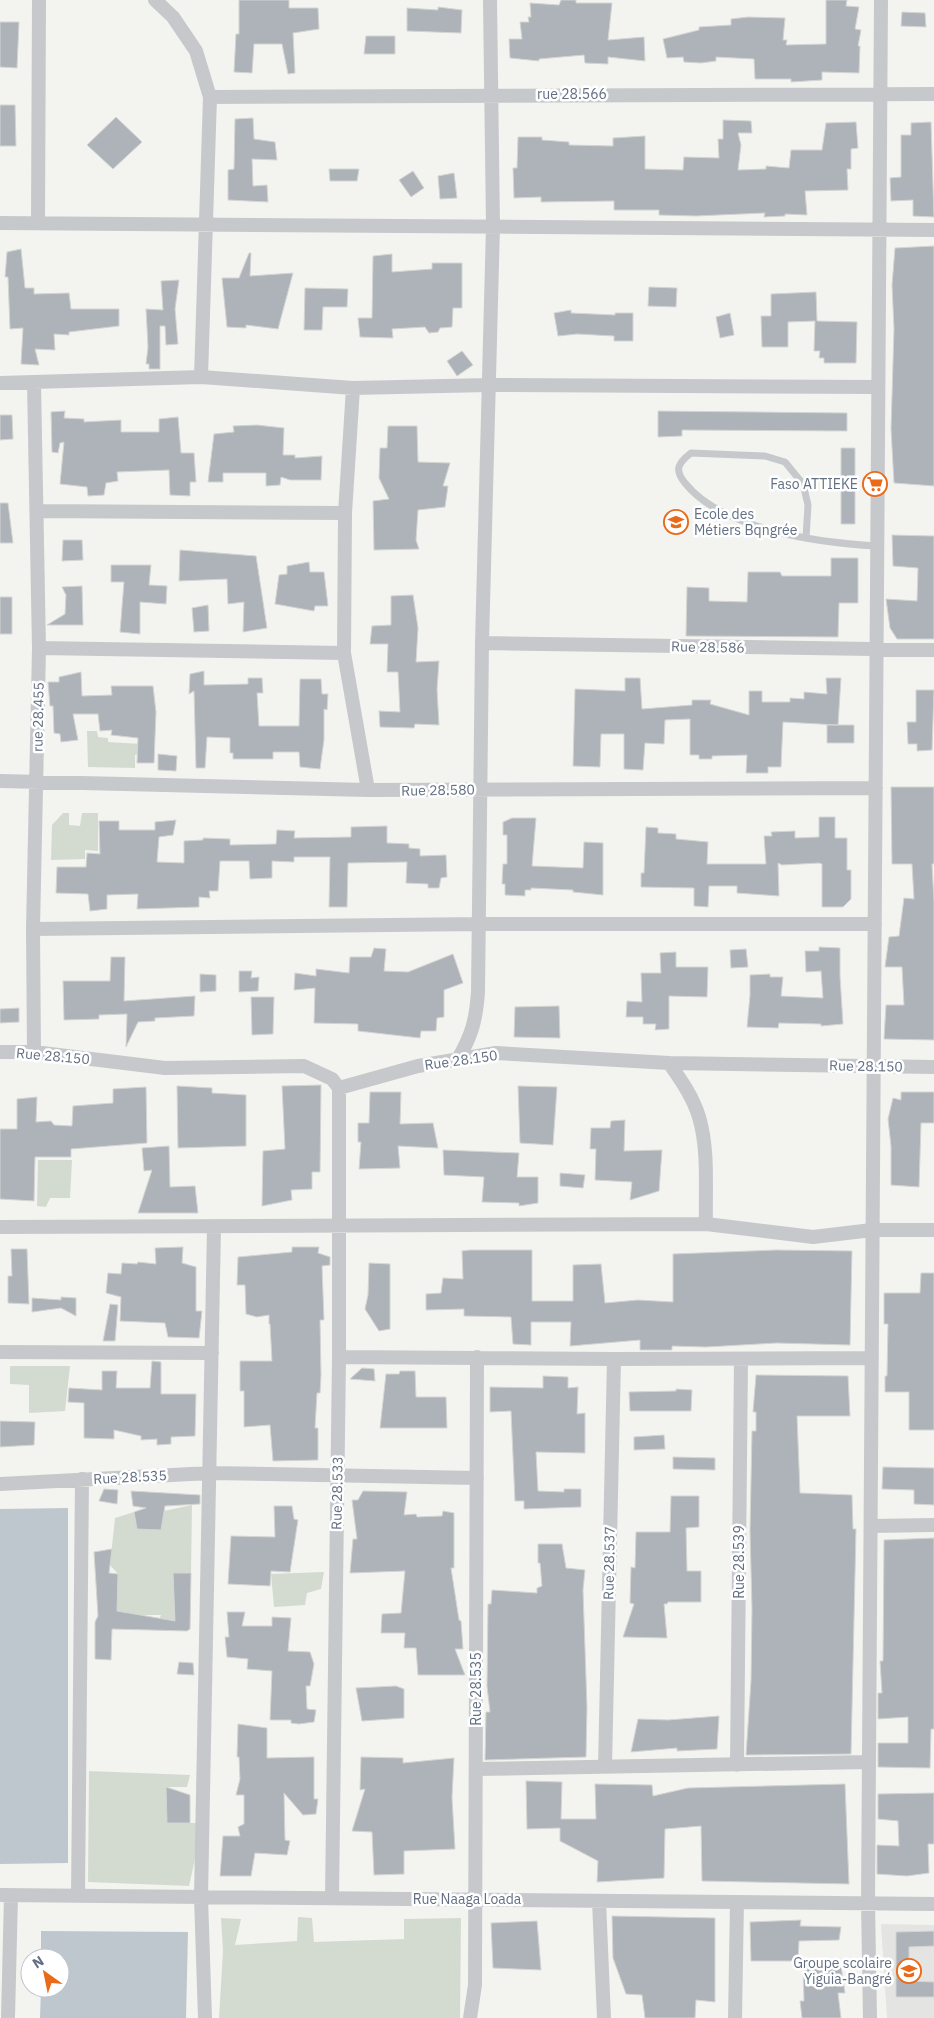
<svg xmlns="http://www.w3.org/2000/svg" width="934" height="2018" font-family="'IBM Plex Sans',sans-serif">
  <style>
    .built { fill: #e4e4e3 }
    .green { fill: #d3dbd0 }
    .water { fill: #bec7ce }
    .building { fill: #aeb3ba; stroke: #d4d5d2 }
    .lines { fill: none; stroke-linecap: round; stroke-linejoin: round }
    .lane { stroke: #c6c8cc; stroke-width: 7 }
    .street { stroke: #c6c8cc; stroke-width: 14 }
    .labels { text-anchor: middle; stroke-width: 5; stroke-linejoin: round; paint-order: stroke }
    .street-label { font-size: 14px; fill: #626e82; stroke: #fff }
    .poi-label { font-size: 14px; fill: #626e82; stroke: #fff; text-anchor: end }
  </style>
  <rect width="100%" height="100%" fill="#f3f4ef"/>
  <!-- built -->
  <path class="built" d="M881,1924L934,1925V2018H887Z"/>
  <!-- green -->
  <path class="green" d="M87,731H97L98,737L108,738V742L142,744V754L135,755V768L88,767Z
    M63,813H69V825L80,826L82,813H98V851L85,850V859L51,860L52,825Z
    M38,1160H72L70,1198H50L46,1207L37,1206Z
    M10,1366H70L65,1411L29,1413V1385L10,1384Z
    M192,1505L191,1573L173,1574L175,1630H155L161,1615H137L115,1628L118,1574L110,1565L115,1518L134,1512L137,1529L161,1530L164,1511Z
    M324,1572L321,1589L307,1593L305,1605L274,1607L271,1574Z
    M89,1771L190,1775L187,1787H166L167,1823H203L189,1886L88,1882Z
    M298,1917L312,1918L314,1942L404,1939V1919L461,1918L460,2018H219L223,1951L221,1918L241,1919L235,1945L297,1941Z"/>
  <!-- water -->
  <path class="water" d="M68,1508V1863L0,1864V1509Z
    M41,1931L188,1932L186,2018H40L41,1988H60V1958H41Z"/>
  <!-- building -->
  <path class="building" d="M239,0H289V8H318L319,29L293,33L295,73L288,74L282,44H254L252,73L234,72L236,34H239Z
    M561,0H576V3H612L608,40L644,37L645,61L608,57V64L585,63L584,55L539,59V61L510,58L509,39H522L520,22H529L528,17H531L530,3L559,5Z
    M826,0H847L846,6L859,7L855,29L861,30L858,46H860L859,73L822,72V80L791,82V79H755L754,59L716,57V61L701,63L684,62L683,57L667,58L663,39L699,30V27L731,25V19L748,17L785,18L783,40H787L786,45L826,44Z
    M438,7L462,10L461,33L407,31V8L438,10Z
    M902,12L925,13L926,27L901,26Z
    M0,22H19L17,68L0,67Z
    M366,36H395V54H364Z
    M0,105H15L16,146H0Z
    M116,117L142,142L113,169L87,145Z
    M253,118L254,139L275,142L277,160L252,159L253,186L267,185L268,202L228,200V170L234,169L235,119Z
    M723,120L751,121L752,133H738L741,145L738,170L766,169V166L789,168L791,150H822L826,123L856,122L858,148L851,149V169H847L848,190L805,191L807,215L785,214V216L764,217L765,213L696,216L659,215V210H614V201L541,202V197L514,198L513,168H517L518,137H542V140L569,142V145L613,146V138L645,136V169L683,170L684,157L719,158L718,139H723Z
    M931,122L934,217L913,216V200L891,201L890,178L901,177V135H911V123Z
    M329,169H359L357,181H330Z
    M413,171L424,188L411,197L399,180Z
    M454,173L457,198L440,199L438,176Z
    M934,246V486L894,483L891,429L894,329L892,285L895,248Z
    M21,249L25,288H34V294L69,293L71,309H119V326L69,332V335L54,334L55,350L35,349L39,365L21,364L23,328L10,329L8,277H5L7,252Z
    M249,253H251L250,276L293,273L278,329L246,325V328L227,327L222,278H239Z
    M392,254V272L432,269V263H462V308H453L452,327L440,328L438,332L429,333L425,327L392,329L393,338L360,337L358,318H372L373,256Z
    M179,280L175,309L178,344L166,345L165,326H160V369H149V364H146L148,347L146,309L163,310L161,281Z
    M649,287L677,288L676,307L648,306Z
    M305,288L348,289L347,307H323L322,330H304Z
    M816,292L817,321L857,322L856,363H824V358H819L820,351H814L815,321L788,322V347H762L761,316H771V294Z
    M571,310V313L615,315V313H633V341H614V336L577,334L558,336L554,313Z
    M730,313L734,335L720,338L716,317Z
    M462,351L473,365L457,376L447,361Z
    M65,411L64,418L84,419V422L121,420V432H159V419L178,417L181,453H194L196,482H190V496L170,495L169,470L117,472L118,481L106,483L104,495L88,496L87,487L60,484L64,442L60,443L58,453L52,452L51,412Z
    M658,411L847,413V431L682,430V436L658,437Z
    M0,415H12L13,439L0,440Z
    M257,425L284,428L283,455H295V458L322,456L321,480H290L281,477L280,485L266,486V473H223V482H208L214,434L234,432L233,426Z
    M388,426H417L418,462L450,463L443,486H448L445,507L418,510L416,540L419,549L374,550L373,501L389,499L379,478L380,448H387Z
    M841,448H855V524H841Z
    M0,503H8L13,543H0Z
    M892,535L934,536V639H897L890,628L886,599L917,601L918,568L893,566Z
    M63,540H82L83,560L62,561Z
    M180,550L256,556L267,628L243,632L244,602L228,604L227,579L179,581Z
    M831,558H858V603H839L838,637L686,636L687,587L709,588V601L747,602L748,572H780L782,576H831Z
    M309,562L310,572H324L328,606H315L314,611L275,604L279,575L287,574V566Z
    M111,565H151L149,585L167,586L166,604L140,602V634L120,632L124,582H111Z
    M82,586L83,625H47L65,614L66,595L62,587Z
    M413,595L418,628L416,662L439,661L437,689L439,725L415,724L414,728L380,727L379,711L400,712L398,672H387L388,644H370L372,626L391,625V596Z
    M0,597H12V634H0Z
    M208,605L209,631L194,632L192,608Z
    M204,671V685L248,684V678H262L263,693H257L259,726H299L300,679H321L322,694H328L327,710L324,709V740L320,769L300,767L299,752H273V759H233V753H230V738L207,737L205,768H196L194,691L189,694L190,674Z
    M81,672L82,696L112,695L111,686H153L156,712L154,763H137L138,738L111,735L112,730L100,731L98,714H73L78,740L61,742L60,734L54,733L53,706H50L48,682H59V677Z
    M625,678H640L642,709L692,705V700H711L710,704L749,715V691H762V702H790V698L804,699V692L827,694L826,678H841L838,725L783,722L781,767H768V773H746L747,755L712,756V759H699V755H690V719L665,720L664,744L645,743L643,770L624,769V734H601L600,767L573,766L575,689L625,691Z
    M916,690H934L932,750L917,751V744H908L907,722H916Z
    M827,725H854V743H827Z
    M158,754L177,756L176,771L158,770Z
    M891,787H934V864H932L934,901V1040L884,1039L886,1005H904L902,967H885L889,937L899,936L904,898L914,899L912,864H892Z
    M819,817H835V838H847V870H851V899L843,907H822V864L819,863L782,865L778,863L779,896L737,893V886H709L708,907L694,906V888L641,887V873H644L646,827L658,828V833L676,834V839L708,842L707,864H766L764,836H772L771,832L795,831V838L819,837Z
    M512,818H536L532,866L583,868L584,842L603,843V895L573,892V890L531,888V890H525V896L505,895V884H502L503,864H507V835H503V822Z
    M176,820L173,835L159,837L157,862L184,863V841L203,840V838L230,839V845L276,844L277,830L295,831L294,838L351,837V827L387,826V843L409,844V848L420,849V856L446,855L447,877L441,878L439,888H428V884L406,883L407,862L348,863L347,907H329L330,857H294V862L272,861V878L250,879L249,861H220L218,891H209L210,898L199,897V907L137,909L138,894L107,895V909L90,911L88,894L56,893L57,867H86L87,853L100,854L99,821H119V830H155V822Z
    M819,947L840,948V976L843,1024L821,1026V1024L779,1023L778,1028L747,1027L750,995V975L770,974V977H783L781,996L823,998L821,971L806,972L805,951H819Z
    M374,948L386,949L384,971L408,972L453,954L463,983L444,990V1017L437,1018L436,1031H421L420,1038L358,1031V1024L314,1023L315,988L294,990L295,973L316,976V969L349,973L350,957H371Z
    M746,949L748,967L731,968L730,950Z
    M676,952V967H708L707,997L669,996V1029L655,1030L656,1024H643V1017H626L627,1001L642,1002L641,973H661L660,953Z
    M111,957H125L124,1001L195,996L194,1016L155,1018V1021L138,1022L126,1047L127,1014L99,1015V1019L64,1020L63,981H110Z
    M239,971H252L251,978L259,977L258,991L239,992Z
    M200,974L216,975V991L200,992Z
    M251,997H274L273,1034L252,1035Z
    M559,1006L560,1038L514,1037L515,1007Z
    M19,1008V1022L0,1023V1009Z
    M321,1085L320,1172H312V1189L291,1190L292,1200L262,1206L263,1151L285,1149L282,1086Z
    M177,1086L212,1088V1093L246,1095V1146L178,1148Z
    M518,1086L557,1087L553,1145L520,1143Z
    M146,1087L147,1143L71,1149V1157H35L34,1201L0,1199V1129H17V1099L37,1097L36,1122L51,1121L54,1125L72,1126L73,1106L113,1103V1089Z
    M370,1092H401L400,1124L433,1123L438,1148L398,1146L400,1168L359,1169L361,1142H358V1123H369Z
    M901,1092H934V1123H921L919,1187L891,1185V1146L888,1119L893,1098L901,1100Z
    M625,1120L624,1151L662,1150L659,1191L630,1200L632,1182L595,1180L596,1149H590L591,1128H610L611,1121Z
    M169,1146L170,1187L195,1186L198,1213H138L152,1170L144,1171L142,1148Z
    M443,1150L519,1153L517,1177H538V1203L519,1206V1203L482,1202L484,1177L444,1175Z
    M560,1173L585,1175L583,1188L560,1186Z
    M183,1247L182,1263L196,1267V1311H202L199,1338L168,1337L165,1323L120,1321L121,1297L106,1293L108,1273L121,1274L122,1263L137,1264L138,1262L156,1264L155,1248Z
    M292,1247H319L318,1253L330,1257V1265L322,1266L324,1320H320L321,1375L320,1393H317L315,1428H318V1460L273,1461L270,1425L244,1427V1391H240V1361H272L270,1324H269V1315L257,1317L246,1314L245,1285H237L238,1257L292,1252Z
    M11,1249H27L29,1304L8,1303V1276H12Z
    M470,1250H532V1301H573V1265L601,1264L605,1303L638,1300L673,1302V1254L776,1250L852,1251L850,1345L777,1343L706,1347L672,1346V1350H640V1340L570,1346L571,1322H531V1345L513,1344L511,1317L464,1316V1309L426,1310V1294L441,1293L443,1278L463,1279L462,1251Z
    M369,1263L390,1264V1329L379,1331L365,1309L368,1295Z
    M921,1273H934V1430H909V1392H885V1376H887L888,1324H884V1293H920Z
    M61,1297L76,1298V1316L61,1308L32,1312V1298L61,1300Z
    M110,1304L118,1305L115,1341H103Z
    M152,1361L161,1362V1394H196L195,1436L171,1437V1444L157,1445V1439L141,1440V1436L114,1430V1439L84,1438V1403L68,1402L69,1388L102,1390V1371H117L116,1388H150Z
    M362,1368L374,1369L375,1381L350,1379Z
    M400,1371H415L416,1397H446L447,1428H380L386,1374H399Z
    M756,1375L848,1376L850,1416H797L800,1493L852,1495L853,1529H856L851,1754L746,1755L751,1681L752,1609L750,1531L752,1431H756V1412H753Z
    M543,1376L568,1377V1388L578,1387L577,1414L585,1413V1453L536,1452L538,1491L564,1492V1489H581V1507L524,1509V1501H515L511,1411L490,1412V1387L543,1388Z
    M676,1389L692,1390L691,1411H630L629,1392L676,1391Z
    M0,1421L35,1422L34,1445L0,1447Z
    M664,1435L665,1449L634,1450V1437Z
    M673,1457L715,1458V1470L673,1469Z
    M883,1467L934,1468V1505L914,1504V1490L882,1489Z
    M104,1489L118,1490L117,1504L99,1501Z
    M131,1491L200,1495V1504L165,1506L161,1530L137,1529L134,1512L146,1508L133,1506Z
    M363,1491L407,1492L404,1515L416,1514L417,1517L442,1516L443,1511L454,1513V1568H451L459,1620L461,1621L463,1649H455L465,1675H418L416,1648H404L405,1633H381L382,1614L401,1613L405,1571L350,1573L353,1539H357L352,1500H358Z
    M671,1496H699V1527L686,1528L687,1571H701V1602H668L667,1604H664L667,1638L623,1637L634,1604L630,1603L631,1567L635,1568L636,1532H670Z
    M274,1506H292L294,1519L298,1520L290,1572L271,1571L270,1586L228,1584L231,1536L275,1537Z
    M934,1538V1729H931L930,1768L878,1767V1743H908V1717L878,1719V1693H882L880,1661H883L884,1540Z
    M538,1544H562L566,1568L585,1570L583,1590L587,1707L586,1757L485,1760L486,1712H490L487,1686L488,1604H491L492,1590L537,1593V1588L542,1586L540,1563H538Z
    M112,1549L109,1573L118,1574L117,1611L175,1621L173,1573H191L190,1629L187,1631L112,1629L111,1660L95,1659V1622L98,1616L94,1552Z
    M227,1612H245L242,1626H272V1617L291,1618L288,1651L310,1652L314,1664L310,1686H306L307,1709L316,1710L314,1722L299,1724L291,1723V1720H270L272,1671L247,1669L248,1659L227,1657L225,1637H229Z
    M179,1662L193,1663L194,1675L177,1674Z
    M396,1686L404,1689V1718L362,1721L356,1688Z
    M719,1716L717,1749L677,1751V1748L631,1752L638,1719L668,1720Z
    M238,1724L267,1728V1758L314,1757V1799H318L316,1814L303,1815L284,1793L285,1840L290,1841L287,1855L255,1853L251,1876H220L223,1836H240L238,1827L244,1824V1795H236L240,1779L239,1757H237Z
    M361,1757L403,1758V1763L454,1758L452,1798L455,1849L404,1851V1874L374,1875L372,1832L352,1831L365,1789L360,1790Z
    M526,1781L562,1782L561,1819H596L595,1784L652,1785L653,1796L688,1788L845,1784L849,1884L702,1881L701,1826L665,1829L664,1878L597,1882L598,1861L560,1841V1828L527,1829Z
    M166,1787L190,1795V1823H167Z
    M934,1793V1844H928L929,1873L907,1876L877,1874V1845L899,1846L898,1821L878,1819V1794Z
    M612,1916L715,1918V2002L696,2000L695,2018H645L642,1995L626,1994L613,1958Z
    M801,1920L800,1926L841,1927L839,1940L799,1941L798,1961H751L750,1922Z
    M537,1921L541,1970L493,1968L491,1923Z
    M934,1931V1946L909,1947V1981L934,1982V1997H896V1932Z
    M803,1965L841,1966L845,1993H838L841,2018H802L800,2001H804Z"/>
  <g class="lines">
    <!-- lane -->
    <path class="lane" d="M806,538L808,505L803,484L785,462L765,456L691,453C678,463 674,470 685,483C722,530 821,543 877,546"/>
    <!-- street -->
    <path class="street" d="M155,0L173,17L196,51L210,97L201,377
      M210,97L934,94
      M38,222L39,0
      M0,223L934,230
      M0,383L201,377L353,388L489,385L878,387
      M353,388L345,513L344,653L368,790
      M38,511L345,513
      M482,643L934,650
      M39,648L344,653
      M0,781L368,790L876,788
      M33,929L480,924H875
      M0,1052H34L165,1068L304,1066L332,1079L339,1088L418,1066L496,1053L669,1063L934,1067
      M34,1052L33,929L39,648L34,383
      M458,1059C472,1035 476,1020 478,992L482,643L493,226L490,0
      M669,1063C681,1080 693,1097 699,1117C709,1150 705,1190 706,1224
      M0,1227L706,1224L813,1237L872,1230H934
      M0,1352L212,1353
      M339,1357L614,1359L872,1358
      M0,1484L210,1473L477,1478
      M871,1526L934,1525
      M737,1765L741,1359
      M605,1767L614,1359
      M476,1769L869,1762
      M0,1895L934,1904
      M78,1896L82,1479
      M332,1898L339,1357V1088
      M599,1901L604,2018
      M8,2018L11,1896
      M205,2018L201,1897L214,1227
      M470,2018L475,1985L477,1357
      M735,2018L737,1902
      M870,2018L868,1903L881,0"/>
  </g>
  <!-- icons -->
  <defs>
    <symbol id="supermarket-ring" viewBox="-11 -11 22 22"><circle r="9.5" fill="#fff" stroke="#e96b1a" stroke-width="1.5"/><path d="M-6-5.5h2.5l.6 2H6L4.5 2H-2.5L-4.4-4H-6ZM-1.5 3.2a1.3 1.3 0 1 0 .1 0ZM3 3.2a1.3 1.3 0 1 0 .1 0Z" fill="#e96b1a"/></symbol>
    <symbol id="school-ring" viewBox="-11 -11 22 22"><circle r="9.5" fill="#fff" stroke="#e96b1a" stroke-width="1.5"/><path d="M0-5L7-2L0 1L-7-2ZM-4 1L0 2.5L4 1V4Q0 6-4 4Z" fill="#e96b1a"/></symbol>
  </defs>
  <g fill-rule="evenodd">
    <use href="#supermarket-ring" x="861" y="470" width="28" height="28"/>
    <use href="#school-ring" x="662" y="508" width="28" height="28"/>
    <use href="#school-ring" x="895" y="1957" width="28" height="28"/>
  </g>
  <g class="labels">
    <!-- street labels -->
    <g class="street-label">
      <text x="572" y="99">rue 28.566</text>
      <text transform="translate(708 647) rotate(1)" y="5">Rue 28.586</text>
      <text transform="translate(38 717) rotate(-89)" y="5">rue 28.455</text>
      <text transform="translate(438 790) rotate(-1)" y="5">Rue 28.580</text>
      <text transform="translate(53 1056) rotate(5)" y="5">Rue 28.150</text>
      <text transform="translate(461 1060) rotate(-8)" y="5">Rue 28.150</text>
      <text transform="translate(866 1066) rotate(1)" y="5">Rue 28.150</text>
      <text transform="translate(130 1477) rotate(-3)" y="5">Rue 28.535</text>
      <text transform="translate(337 1493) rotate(-89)" y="5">Rue 28.533</text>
      <text transform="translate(739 1562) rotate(-90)" y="5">Rue 28.539</text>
      <text transform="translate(609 1563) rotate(-89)" y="5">Rue 28.537</text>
      <text transform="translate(476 1689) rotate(-90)" y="5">Rue 28.535</text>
      <text x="467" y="1904">Rue Naaga Loada</text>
    </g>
    <!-- poi labels -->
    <g class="poi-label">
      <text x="858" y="489">Faso ATTIEKE</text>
      <text x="694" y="519" text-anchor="start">Ecole des<tspan x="694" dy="16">Métiers Bqngrée</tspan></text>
      <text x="892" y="1968">Groupe scolaire<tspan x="892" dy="16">Yiguia-Bangré</tspan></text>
    </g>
  </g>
  <!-- north arrow -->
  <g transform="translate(45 1973) rotate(327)"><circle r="24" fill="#ffffff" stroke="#c0c5cd"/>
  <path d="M0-4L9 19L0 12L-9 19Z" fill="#e96b1a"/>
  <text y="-8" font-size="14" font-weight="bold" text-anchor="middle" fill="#626e82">N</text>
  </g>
</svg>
